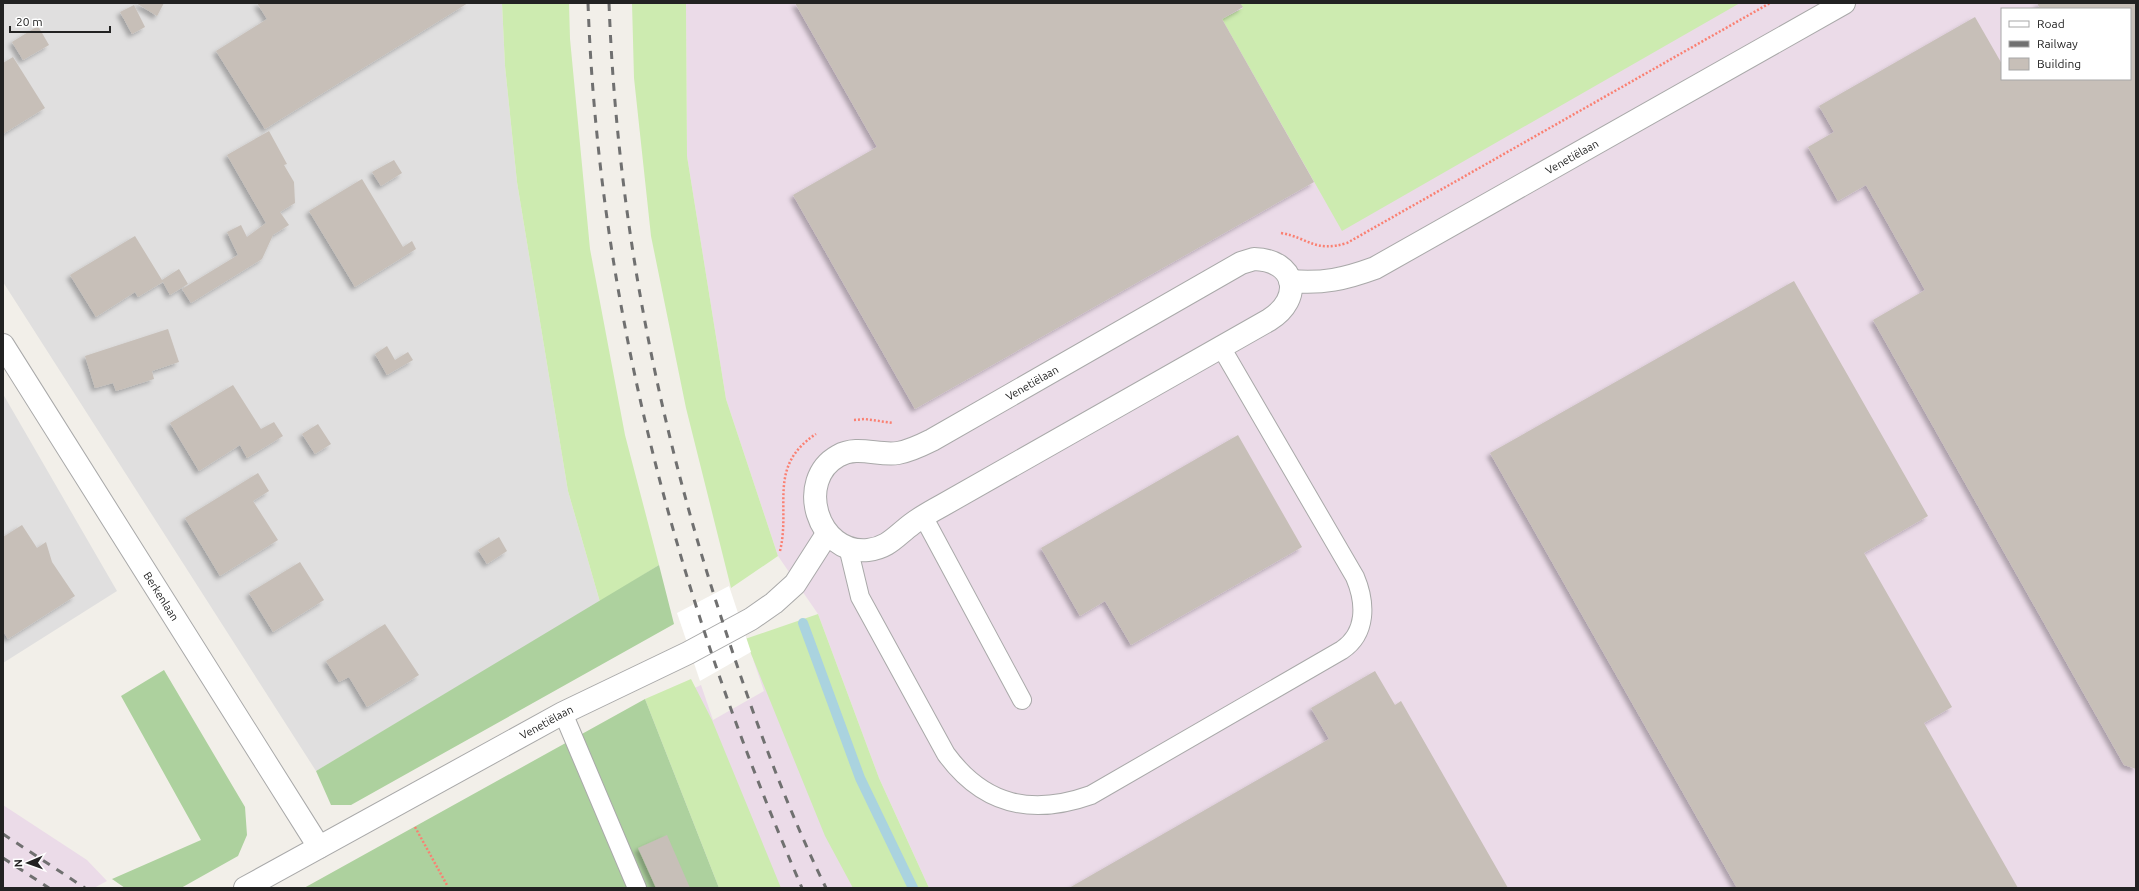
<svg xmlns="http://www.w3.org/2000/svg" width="2139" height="891" font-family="Ubuntu,sans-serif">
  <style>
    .residential { fill: #e0dfdf }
    .industrial { fill: #ebdbe8; fill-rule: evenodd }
    .grass { fill: #cdebb0 }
    .forest { fill: #add19e }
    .pier { fill: #fff }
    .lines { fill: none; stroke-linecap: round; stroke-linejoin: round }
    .stream { stroke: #aad3df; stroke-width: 10 }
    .building { fill: #c7bfb8; filter: url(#shadow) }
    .service-casing { stroke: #a9a9a9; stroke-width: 20 }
    .minor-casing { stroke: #a9a9a9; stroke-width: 24 }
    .path { stroke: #fa8072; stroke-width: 2.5; stroke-dasharray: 2 2; stroke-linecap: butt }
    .service { stroke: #fff; stroke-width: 18 }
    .minor { stroke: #fff; stroke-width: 22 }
    .rail { stroke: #707070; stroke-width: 3; stroke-dasharray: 8 8; stroke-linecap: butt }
    .labels { text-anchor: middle; stroke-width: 3; stroke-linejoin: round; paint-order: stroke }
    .street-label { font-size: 11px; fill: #222; stroke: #fff }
  </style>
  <defs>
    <filter id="shadow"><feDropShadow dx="-3.5" dy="3.5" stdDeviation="2" flood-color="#0004"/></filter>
  </defs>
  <rect width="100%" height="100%" fill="#f2efe9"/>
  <!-- residential -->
  <path class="residential" d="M3,3H502L505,66L517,182L568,491L600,602L316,771L3,282Z
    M3,394L117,591L3,663Z"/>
  <!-- industrial -->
  <path class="industrial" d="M686,3H2136V888H929L879,778L818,614L778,556L726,399L687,156ZM2002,9H2130V79H2002Z
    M753,659L911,888H719L659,705L701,685L713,720L764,691Z
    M3,805L87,860L107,881L94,888H3Z"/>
  <!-- grass -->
  <path class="grass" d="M502,3H569L570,39L590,249L625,435L659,565L600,602L568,491L517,182L505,66Z
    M632,3H686L687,156L726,399L778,556L731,588L686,408L651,236L634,78Z
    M1240,3H1740L1342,231L1222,19L1243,8Z
    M818,614L879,778L929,888H853L825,836L745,639Z
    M691,679L712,720L781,888H719L645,699Z"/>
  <!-- forest -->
  <path class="forest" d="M659,565L674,624L351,805H331L316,771Z
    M164,670L245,807L247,835L238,856L181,888H125L112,879L201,840L121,696Z
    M645,699L719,888H304Z"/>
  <!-- pier -->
  <path class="pier" d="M729,586L751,652L700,681L677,613Z"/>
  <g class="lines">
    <!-- stream -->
    <path class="stream" d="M803,623L860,778L913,888"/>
  </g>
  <!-- building -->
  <path class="building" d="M136,3H164L157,16Z
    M257,3H468L265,129L216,51L267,19Z
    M795,3H1240L1243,7L1222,19L1314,182L915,409L793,195L877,147Z
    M2037,3H2136V769L2124,765L1873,320L1925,290L1866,185L1838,201L1808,147L1834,132L1819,106L1975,17L2002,64V79H2130V9H2040Z
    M134,5L145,27L132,34L120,12Z
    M38,26L49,45L23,60L12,42Z
    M13,57L45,108L3,134V63Z
    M269,131L287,164L284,165L294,182L295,203L280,212L289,225L273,235L262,259L191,303L182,289L238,255L227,232L241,225L247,237L266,223L227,155Z
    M394,160L402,173L381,186L372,172Z
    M362,179L403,247L412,241L416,249L355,287L309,211Z
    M135,236L162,280L179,269L188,284L170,295L163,282L138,297L135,292L96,317L70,275Z
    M1794,281L1928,516L1864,553L1952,707L1924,723L2018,888H1737L1490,453Z
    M168,329L179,362L152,371L154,379L116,391L113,383L95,388L85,356Z
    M387,346L395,360L408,352L413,360L387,375L375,354Z
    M233,385L261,429L274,422L283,436L247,458L240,445L199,471L170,423Z
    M318,424L331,444L315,454L302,434Z
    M1238,435L1302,547L1131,645L1105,601L1080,616L1041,548Z
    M258,473L269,491L253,501L278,540L220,576L185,518Z
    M22,525L37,548L46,542L52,562L75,596L8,639L3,631V537Z
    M499,537L507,551L487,564L478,550Z
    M300,562L324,600L273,632L249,593Z
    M385,624L419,675L367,707L349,677L339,682L326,661Z
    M1375,671L1395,705L1401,701L1508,888H1069L1329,739L1311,708Z
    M667,835L690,888H656L638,848Z"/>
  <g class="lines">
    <defs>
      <path id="service" d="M923,516L1022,700
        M848,547L860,597L946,754C984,806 1032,816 1091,795L1342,650C1367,633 1366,603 1355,577L1221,347
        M563,713L637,888"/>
      <g id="minor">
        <path d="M1254,259C1296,260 1304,298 1269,320L943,505C932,511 921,517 912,524C896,536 888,548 868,550C817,555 795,480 838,456C857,445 878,456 898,453C910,451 922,445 932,440L1241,263Z"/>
        <path id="s1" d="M1290,281C1323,284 1345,279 1375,268L1844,3"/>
        <path id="s2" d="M3,345L319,847"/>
        <path id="s3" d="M245,888L563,713L688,653L751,619L774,603L795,584L827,534"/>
      </g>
    </defs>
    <!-- service casing -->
    <use href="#service" class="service-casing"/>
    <!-- minor casing -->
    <use href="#minor" class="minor-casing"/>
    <!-- path -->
    <path class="path" d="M1281,233C1309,238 1315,253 1347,243L1770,3
      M854,420L865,419L893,423
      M780,551C791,506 767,466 816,434
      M415,827L447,885"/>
    <!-- service -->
    <use href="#service" class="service"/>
    <!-- minor -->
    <use href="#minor" class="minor"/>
    <!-- rail -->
    <path class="rail" d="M588,3C599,311 680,606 802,888
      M609,3C617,217 657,423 724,626C753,715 785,804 826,888
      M3,834L85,888
      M3,858L49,888"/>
  </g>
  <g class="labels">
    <!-- street labels -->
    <g class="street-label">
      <text dy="4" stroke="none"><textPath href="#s1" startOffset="313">Venetiëlaan</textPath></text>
      <text transform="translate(1032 383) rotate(-30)" y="4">Venetiëlaan</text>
      <text dy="4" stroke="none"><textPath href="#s2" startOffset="297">Berkenlaan</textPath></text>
      <text dy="4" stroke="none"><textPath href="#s3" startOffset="344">Venetiëlaan</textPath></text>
    </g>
  </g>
  <!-- border -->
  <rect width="2139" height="891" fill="none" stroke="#222222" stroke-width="8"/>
  <!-- legend -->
  <rect x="2001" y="8" width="130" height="72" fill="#ffffff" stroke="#a7a7a7"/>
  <rect x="2009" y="21" width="20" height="6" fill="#ffffff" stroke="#a7a7a7"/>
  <text x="2037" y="28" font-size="12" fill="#222222">Road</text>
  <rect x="2009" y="41" width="20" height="6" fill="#707070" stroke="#a7a7a7"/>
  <text x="2037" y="48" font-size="12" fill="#222222">Railway</text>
  <rect x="2009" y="58" width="20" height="12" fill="#c7bfb8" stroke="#a7a7a7"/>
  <text x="2037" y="68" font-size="12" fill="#222222">Building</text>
  <!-- north arrow -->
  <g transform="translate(28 863) rotate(268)" stroke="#ffffff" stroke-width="3" paint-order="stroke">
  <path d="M0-3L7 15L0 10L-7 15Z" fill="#222222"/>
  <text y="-6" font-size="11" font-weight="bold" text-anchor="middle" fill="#222222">N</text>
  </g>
  <!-- scale -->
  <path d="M10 26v6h100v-6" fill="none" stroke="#222222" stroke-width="2"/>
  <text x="16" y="26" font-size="12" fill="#222222" stroke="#ffffff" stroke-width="3" paint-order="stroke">20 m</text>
</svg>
